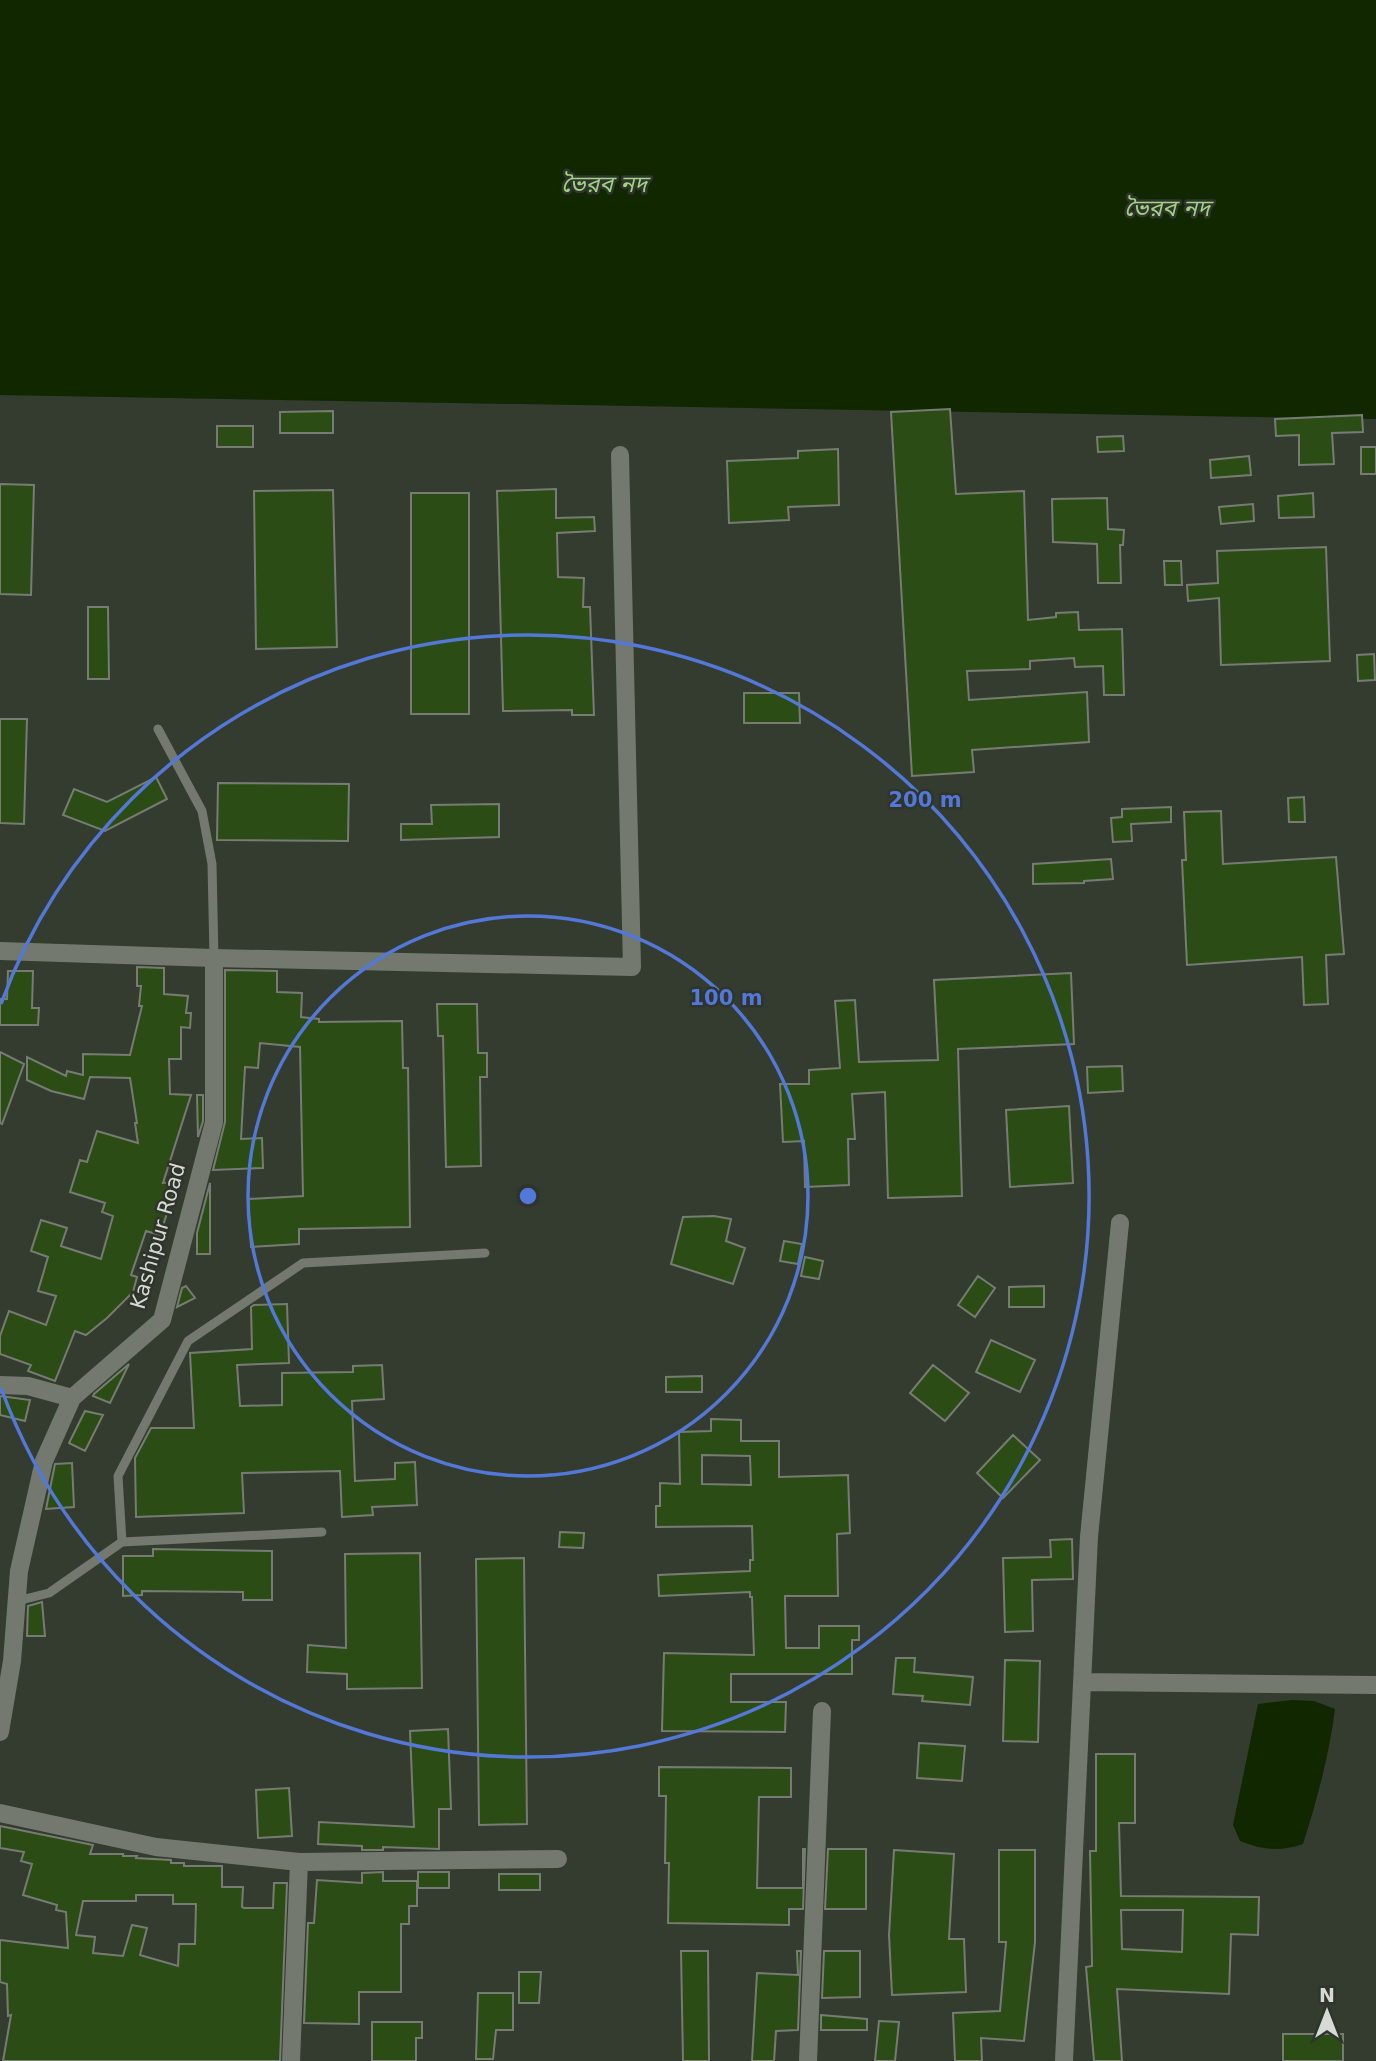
<svg xmlns="http://www.w3.org/2000/svg" width="1376" height="2061" font-family="'DejaVu Sans','Noto Sans Bengali',sans-serif">
  <style>
    .built { fill: #333c2e }
    .water { fill: #102700 }
    .building { fill: #2c4c15; stroke: #767c73; stroke-width: 2; fill-rule: evenodd }
    .lines { fill: none; stroke-linecap: round; stroke-linejoin: round }
    .lane { stroke: #73796f; stroke-width: 9 }
    .street { stroke: #73796f; stroke-width: 18 }
    .ring { fill: none; stroke: #5478d7; stroke-width: 3.5 }
    .labels { text-anchor: middle; stroke-width: 5; stroke-linejoin: round; paint-order: stroke }
    .street-label { font-size: 21px; fill: #d6dad4; stroke: #2f342c }
    .water-label { font-size: 23px; font-style: italic; fill: #a0d282; stroke: #2f342c }
    .centre { fill: #5478d7; stroke: #2f342c; stroke-width: 3.5 }
    .ring-label { font-size: 21px; text-anchor: middle; font-weight: bold; fill: #5478d7; stroke: #2f342c; stroke-width: 5; stroke-linejoin: round; paint-order: stroke }
  </style>
  <rect width="100%" height="100%" fill="#2f342c"/>
  <!-- built -->
  <path class="built" d="M0,395L1376,419V2061H0Z"/>
  <!-- water -->
  <path class="water" d="M0,0H1376V419L0,395Z
    M1292,1700L1314,1701L1335,1709C1329,1756 1317,1800 1303,1844C1280,1852 1262,1850 1240,1841L1233,1825L1258,1704Z"/>
  <!-- building -->
  <path class="building" d="M950,409L956,494L1024,491L1028,620L1056,617V613L1078,612L1079,630L1122,629L1124,695H1104L1103,666L1075,667L1074,658L1030,661V669L967,671L969,700L1087,692L1089,742L972,750L974,772L912,776L891,412Z
    M333,411V433H280V412Z
    M1362,415L1363,432L1332,433L1334,464L1299,465V435L1276,436L1275,419Z
    M217,426H253V447H217Z
    M1123,436L1124,451L1098,452L1097,437Z
    M1361,447H1376V474H1361Z
    M838,449L839,505L788,507L789,520L729,523L727,461L798,458V451Z
    M1249,456L1251,475L1211,478L1210,460Z
    M0,484L34,485L31,595L0,594Z
    M556,489V518L594,517L595,531L557,533L558,577L584,578L583,607H590L594,715H572V710L503,711L497,491Z
    M333,490L337,647L256,649L254,491Z
    M411,493H469V714H411Z
    M1313,493L1314,517L1279,518L1278,496Z
    M1107,498L1108,529L1124,530L1123,545H1120L1121,583H1098L1097,544L1053,542L1052,499Z
    M1253,504L1254,521L1221,524L1219,507Z
    M1326,547L1330,661L1221,665L1219,598L1188,601L1187,585L1218,583L1217,551Z
    M1164,561H1181L1182,585H1165Z
    M88,607H108L109,679H88Z
    M1374,654L1375,680L1358,681L1357,655Z
    M744,693H799L800,723H744Z
    M0,719H27L24,824L0,823Z
    M156,777L167,799L105,831L63,815L74,789L107,802Z
    M218,783L349,784L348,841L217,840Z
    M1304,797L1305,822H1289L1288,798Z
    M499,804V837L401,840V824H432L431,805Z
    M1171,807V822L1131,824L1132,841L1113,842L1111,818L1122,817V809Z
    M1221,811L1223,864L1336,857L1344,954L1326,955L1328,1004L1304,1005L1302,957L1187,965L1182,860H1186L1184,812Z
    M1111,859L1113,879L1084,881V883L1033,884V864Z
    M137,967L164,968V994L188,996L186,1013H191L190,1028L181,1027V1059H169L170,1094L191,1095L163,1183L177,1182L160,1235L146,1231L131,1275L137,1277L133,1292L107,1318L86,1335L75,1331L55,1381L28,1371L31,1365L0,1354V1336L9,1311L46,1325L56,1296L38,1291L48,1257L31,1251L41,1220L67,1228L61,1246L101,1259L113,1216L102,1212L105,1203L70,1192L80,1160L87,1162L97,1131L138,1143L135,1123H137L130,1078L90,1077L84,1099L51,1091L27,1080V1057L66,1076L67,1071L83,1075V1054L130,1055L142,1006H139L141,986H137Z
    M225,970L277,971V992L302,993L301,1017L319,1019V1022L402,1021L403,1068H408L410,1227L299,1229V1244L251,1247L248,1199L303,1196L300,1047L260,1043L258,1068L245,1067L241,1139L262,1138L263,1168L213,1170L225,1122Z
    M8,971H33L32,1008H39L38,1025H0V999H7Z
    M1071,973L1074,1044L958,1049L962,1196L888,1198L885,1092L852,1094L855,1139H848L849,1185L805,1187L804,1141L783,1142L780,1084H809V1070L840,1068L835,1001L855,1000L859,1062L938,1060L934,980Z
    M437,1004H477L478,1053H487V1077H480L481,1166L446,1167L443,1036H438Z
    M0,1052L24,1064L2,1124L0,1123Z
    M1122,1066L1123,1091L1088,1093L1087,1067Z
    M197,1095H203V1121L198,1137Z
    M1069,1106L1073,1183L1010,1187L1006,1110Z
    M210,1183V1254H197V1233Z
    M714,1216L731,1219L726,1241L745,1248L733,1284L671,1264L683,1217Z
    M784,1241L802,1244L798,1264L780,1261Z
    M805,1257L823,1261L819,1279L801,1276Z
    M978,1276L995,1288L975,1317L958,1305Z
    M186,1286L195,1298L177,1307L182,1288Z
    M1044,1286V1307H1009V1287Z
    M287,1304L289,1363L237,1365L240,1406L282,1405V1373L353,1372V1366L382,1365L384,1399L352,1401L355,1481L395,1479V1463L415,1462L417,1505L372,1507L373,1515L342,1517L340,1471L242,1473L244,1513L136,1517L135,1458L151,1428H194L190,1353L252,1349L251,1307L254,1305Z
    M991,1340L1035,1360L1020,1392L976,1372Z
    M129,1364L110,1403L93,1396L94,1394Z
    M933,1365L969,1393L945,1421L910,1393Z
    M702,1376V1392H666V1377Z
    M0,1396L30,1400L25,1421L0,1415Z
    M85,1411L103,1415L85,1451L69,1443Z
    M711,1419L741,1420V1441H779V1477L848,1475L850,1533L837,1534L838,1596H785L786,1648H819V1626H859V1640H852V1674H731V1702H786L785,1732L662,1731L664,1653L754,1655L752,1597H750V1592L659,1596L658,1575L750,1571V1560H753L752,1526L656,1527V1506H660V1483L680,1484L679,1432L711,1431ZM702,1455L750,1456L751,1485L702,1484Z
    M1013,1435L1040,1460L1003,1498L977,1473Z
    M72,1463L74,1507L46,1509L55,1464Z
    M560,1532L584,1533L583,1548L559,1547Z
    M1072,1539L1073,1579L1032,1580L1033,1631L1005,1632L1003,1558L1051,1557L1050,1540Z
    M153,1549L272,1551V1600H243V1592L142,1591V1595L123,1596V1556H153Z
    M420,1553L422,1688L347,1689V1674L307,1672L308,1645L346,1648L345,1554Z
    M524,1558L527,1824L479,1825L476,1559Z
    M42,1602L45,1636H27L28,1606Z
    M896,1658H915L914,1672L973,1677L970,1705L922,1701L923,1696L893,1694Z
    M1005,1660L1040,1661L1038,1742L1003,1741Z
    M448,1729L451,1809H439V1849L383,1847V1850H362V1846L318,1844L319,1822L414,1827L410,1731Z
    M919,1743L965,1746L962,1781L917,1778Z
    M1096,1754H1135V1823H1119L1121,1896L1259,1897L1258,1935L1231,1934L1229,1994L1117,1989L1122,2061H1094L1086,1967L1092,1966L1090,1851H1096ZM1121,1910H1183L1182,1952L1122,1949Z
    M659,1767L791,1768V1797H759L757,1888H803V1849H805L803,1909H789V1925L668,1923L669,1863H665L666,1796H659Z
    M289,1788L292,1836L258,1838L256,1790Z
    M0,1826L93,1845L90,1854H123V1856H137L136,1858L171,1860V1863H184V1866H222V1887H243L242,1907L244,1908H273L274,1883H287L280,2061H3L11,2015L8,2016L7,1984L0,1982V1940L68,1948L66,1912L56,1910L57,1905L23,1895L32,1864L21,1861L24,1852L0,1848ZM136,1895H173V1904H196L195,1944H179L178,1966L140,1955L147,1928L132,1925L123,1956L93,1953L95,1937L76,1935L83,1901H136Z
    M828,1849H866V1909H825Z
    M894,1850L954,1854L949,1939H964L966,1992L892,1995L889,1935Z
    M999,1850H1035V1942L1024,2041L981,2038L982,2061H955L953,2013L1000,2011L1006,1942H999Z
    M383,1872V1881H417V1906H409V1924H401V1992H359V2024L304,2023L308,1923H314L317,1880L362,1883V1873Z
    M418,1872H449V1888H418Z
    M499,1874H540V1890H499Z
    M681,1951H708L709,2061H683Z
    M797,1951H801L798,2030L776,2031L774,2061H752L757,1973L798,1975Z
    M824,1951H860V1997L822,1998Z
    M519,1972H541L539,2003H519Z
    M478,1993H513V2030H496L493,2059H476Z
    M821,2015L867,2019V2030H821Z
    M879,2021L899,2022L895,2061H875Z
    M372,2022H422V2038H416V2061H372Z
    M1283,2034H1343V2061H1283Z"/>
  <g class="lines">
    <!-- lane -->
    <path class="lane" d="M158,729L202,811L212,864L214,958
      M122,1542L322,1532
      M17,1601L49,1593L122,1542L118,1476L188,1341L303,1263L485,1253"/>
    <!-- street -->
    <path class="street" d="M0,951L214,958L632,967L620,455
      M0,1385L28,1386L72,1398
      M1082,1682L1376,1685
      M0,1732L12,1661L19,1571L44,1461L72,1398L162,1320L214,1122V958
      M0,1813L156,1847L299,1862L558,1859
      M291,2061L299,1862
      M808,2061L822,1711
      M1064,2061L1089,1537L1120,1223"/>
  </g>
  <!-- distance rings -->
  <g class="ring">
    <circle cx="528" cy="1196" r="280"/>
    <path d="M1 1004A561 561 0 1 1 1 1388"/>
  </g>
  <g class="labels">
    <!-- street labels -->
    <g class="street-label">
      <text transform="translate(158 1236) rotate(-74)" y="7">Kashipur Road</text>
    </g>
    <!-- water labels -->
    <g class="water-label">
      <text x="604" y="192">ভৈরব নদ</text>
      <text x="1167" y="216">ভৈরব নদ</text>
    </g>
  </g>
  <circle cx="528" cy="1196" r="10" class="centre"/>
  <g class="ring-label">
    <text x="925" y="807">200 m</text>
    <text x="726" y="1005">100 m</text>
  </g>
  <!-- north arrow -->
  <g transform="translate(1327 2012)" stroke="#2f342c" stroke-width="5" paint-order="stroke">
  <path d="M0-5L12 26L0 18L-12 26Z" fill="#d6dad4"/>
  <text y="-10" font-size="19" font-weight="bold" text-anchor="middle" fill="#d6dad4">N</text>
  </g>
</svg>
